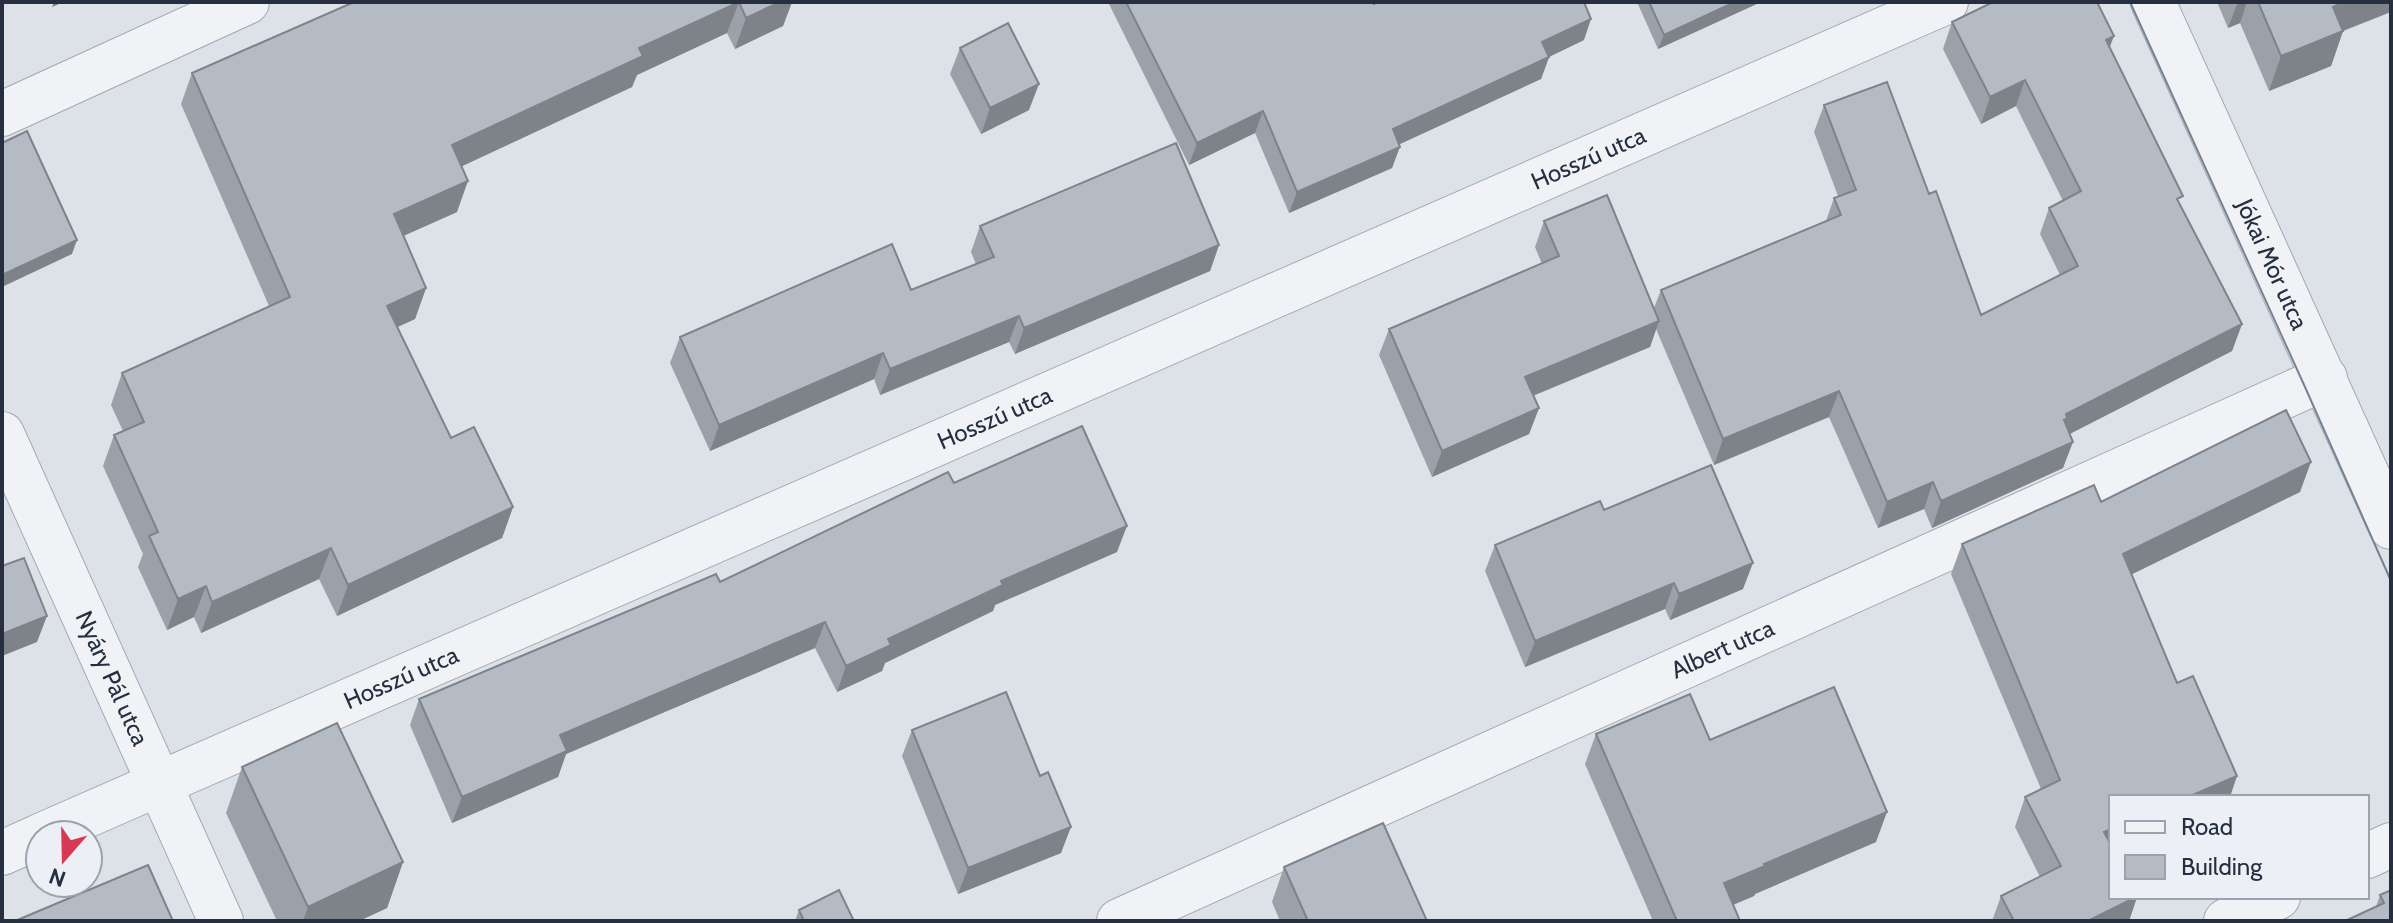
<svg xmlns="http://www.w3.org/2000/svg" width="2393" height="923" font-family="Cabin,sans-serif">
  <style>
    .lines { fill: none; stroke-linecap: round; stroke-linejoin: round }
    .minor-casing { stroke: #a2a9b2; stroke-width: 46 }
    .minor { stroke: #f0f2f6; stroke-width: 44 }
    .tram { stroke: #768193; stroke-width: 2 }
    .wall { fill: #9ba1a9 }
    .shaded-wall { fill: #7e838a }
    .building { fill: #b4bbc5; stroke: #7e838a; stroke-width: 2 }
    .labels { text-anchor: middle; stroke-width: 6; stroke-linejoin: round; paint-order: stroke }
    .street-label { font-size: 24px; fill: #252f40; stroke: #ecf0f6 }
  </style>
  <rect width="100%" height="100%" fill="#dde2e8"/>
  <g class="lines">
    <defs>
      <g id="minor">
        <path id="s1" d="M2153,2L2391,527"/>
        <path d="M2,114L247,2"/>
        <path id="s2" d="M2,434L221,921"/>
        <path id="s3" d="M42,835L1946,2"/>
        <path d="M2,853L40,836"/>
        <path d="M2367,856L2391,845"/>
        <path id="s4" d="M1119,921L2325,378"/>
        <path d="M2226,921L2278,897"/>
      </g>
    </defs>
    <!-- minor casing -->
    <use href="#minor" class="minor-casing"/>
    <!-- minor -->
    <use href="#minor" class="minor"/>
    <!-- tram -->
    <path class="tram" d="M2130,2L2305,387L2391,581"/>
  </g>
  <!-- wall -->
  <path class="wall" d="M354,2H792L783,26L735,49L727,33L637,75L632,87L462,166L457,212L403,236L426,288L415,319L397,327L451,438L513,507L502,538L337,616L319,579L201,633L194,617L167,630L138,567L143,554L103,466L114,435L123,431L111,405L122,373L269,306L181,104L192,73Z
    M1108,2H1373L1374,4L1584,40L1549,57L1541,79L1399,144L1392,168L1289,213L1255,133L1189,165Z
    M1637,2H1761L1658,49Z
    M2217,2H2391L2343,31L2331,66L2269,91L2240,23L2228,28Z
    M1952,22L2110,47L2180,205L2242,324L2232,351L2069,434L2063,468L1932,528L1924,509L1878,528L1829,417L1714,465L1656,329L1650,347L1533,396L1539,408L1529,434L1432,477L1379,355L1389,329L1542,264L1535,247L1544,221L1654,308L1661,290L1826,221L1834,198L1838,196L1814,132L1824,105L1929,194L1981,315L2060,275L2040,234L2049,208L2063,201L2016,106L1981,124L1943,49Z
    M960,48L1029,110L981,134L950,74Z
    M980,226L1219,245L1210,271L1015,354L1009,342L880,395L874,379L710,451L670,363L680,337L911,290L976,264L971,252Z
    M954,483L1117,552L995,605L993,611L885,663L882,671L837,692L815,648L566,754L558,777L452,823L410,725L419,699L720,582Z
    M2300,492L2132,574L2111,797V897H2137L2129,921H1992L2001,896L2040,877L2015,827L2025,797L2041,789L1951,574L1962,544L2101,502Z
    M1604,510L1743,589L1670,620L1665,609L1525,667L1485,571L1495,545Z
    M912,730L1061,853L958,894L902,756Z
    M1596,734L1710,740L1876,842L1755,894L1754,896L1733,905L1740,921H1653L1585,764Z
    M242,767L403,862L387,908L359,921H277L226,813Z
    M1284,867L1427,921H1280L1272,902Z
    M2380,895L2391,921L2376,907Z
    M799,910L854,921H795Z"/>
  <!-- shaded-wall -->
  <path class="shaded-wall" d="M54,2H64L52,7Z
    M739,2L727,33L637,75L632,87L441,176L452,145L639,48Z
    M780,2H792L783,26L735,49L746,18Z
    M1735,2H1761L1658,49L1664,35Z
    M2238,2H2247L2240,23L2228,28Z
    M2344,2H2391V12L2343,31L2331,66L2269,91L2281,56L2333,7Z
    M1591,19L1584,40L1534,64L1542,42Z
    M2114,36L2104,62L2106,40Z
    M1549,57L1541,79L1385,151L1393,129Z
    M2025,80L2016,106L1981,124L1990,97Z
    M1039,84L1029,110L981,134L990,108Z
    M1263,111L1255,133L1189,165L1197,143Z
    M1400,147L1392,168L1289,213L1297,192Z
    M468,181L457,212L383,245L394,214Z
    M77,240L72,254L2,287V275Z
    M1219,245L1210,271L1015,354L1024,328Z
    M426,288L415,319L376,337L387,306Z
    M1019,316L1009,342L880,395L890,369Z
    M1659,321L1650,347L1515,403L1525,377Z
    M2242,324L2232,351L2060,439L2066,414Z
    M883,353L874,379L710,451L719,425Z
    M1839,391L1829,417L1714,465L1723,439Z
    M1539,408L1529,434L1432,477L1442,451Z
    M2073,442L2063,468L1932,528L1941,501Z
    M2311,462L2300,492L2112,584L2123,554Z
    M1933,482L1924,509L1878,528L1887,502Z
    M513,507L502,538L337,616L348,585Z
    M1127,526L1117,552L995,605L993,611L885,663L882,671L837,692L846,666L888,639L1001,581Z
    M331,548L319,579L201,633L212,602Z
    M1753,563L1743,589L1670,620L1679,594Z
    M1674,583L1665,609L1525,667L1535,641Z
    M206,586L194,617L167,630L178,599Z
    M47,616L37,642L2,656V634Z
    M825,622L815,648L566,754L558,777L452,823L462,797L560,735Z
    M2237,776L2230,797H2188Z
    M1887,812L1876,842L1755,894L1754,896L1713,913L1724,883L1764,864Z
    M1071,827L1061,853L958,894L968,868Z
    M2111,829V854L2104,832Z
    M403,862L387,908L359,921H303L308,907Z
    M2137,897L2129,921H2088Z"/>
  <!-- building -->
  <path class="building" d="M354,2H780L746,18L739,2L639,48L643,56L452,145L468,181L394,214L426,288L387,306L451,438L474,427L513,507L348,585L331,548L212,602L206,586L178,599L149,536L158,532L114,435L144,422L122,373L290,297L192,73Z
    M1126,2H1373L1374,4L1378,2H1584L1591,19L1542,42L1549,57L1393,129L1400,147L1297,192L1263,111L1197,143Z
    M1649,2H1735L1664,35Z
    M1993,2H2097L2114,36L2106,40L2183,196L2177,199L2242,324L2066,414L2067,418L2064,420L2073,442L1941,501L1933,482L1887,502L1839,391L1723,439L1661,290L1841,215L1834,198L1856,190L1824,105L1887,82L1929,194L1936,191L1981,315L2078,266L2049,208L2081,191L2025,80L1990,97L1952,22Z
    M2258,2H2344L2333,7L2343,31L2281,56Z
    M1008,23L1039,84L990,108L960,48Z
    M27,131L77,240L2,275V143Z
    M1176,143L1219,245L1024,328L1019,316L890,369L883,353L719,425L680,337L892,244L911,290L994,257L980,226Z
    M1607,195L1659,321L1525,377L1539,408L1442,451L1389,329L1559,256L1544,221Z
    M2286,410L2311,462L2123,554L2177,683L2193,676L2237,776L2188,797H2111V829L2104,832L2111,845V897H2136L2088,921H2014L2001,896L2061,866L2025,797L2060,780L1962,544L2094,485L2101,502Z
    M1082,426L1127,526L1001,581L1003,585L888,639L891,645L846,666L825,622L560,735L567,751L462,797L419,699L716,574L720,582L948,472L954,483Z
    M1711,465L1753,563L1679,594L1674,583L1535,641L1495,545L1600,501L1604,510Z
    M24,558L47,616L2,634V566Z
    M1834,687L1887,812L1764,864L1765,866L1724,883L1740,921H1677L1596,734L1690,694L1710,740Z
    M1006,692L1040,776L1048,772L1071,827L968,868L912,730Z
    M337,723L403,862L308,907L242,767Z
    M1383,823L1427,921H1308L1284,867Z
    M148,865L173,921H15Z
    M839,890L854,921H804L799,910Z
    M2391,890V921H2345L2384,903L2380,895Z"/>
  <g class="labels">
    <!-- street labels -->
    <g class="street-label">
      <text dy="8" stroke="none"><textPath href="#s3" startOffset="1688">Hosszú utca</textPath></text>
      <text dy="8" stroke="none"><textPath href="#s1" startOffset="288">Jókai Mór utca</textPath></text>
      <text dy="8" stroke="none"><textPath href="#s3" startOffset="1040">Hosszú utca</textPath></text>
      <text dy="8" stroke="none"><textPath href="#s4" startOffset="662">Albert utca</textPath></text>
      <text dy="8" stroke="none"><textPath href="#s2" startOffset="268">Nyáry Pál utca</textPath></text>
      <text dy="8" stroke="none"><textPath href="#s3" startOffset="392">Hosszú utca</textPath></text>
    </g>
  </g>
  <!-- border -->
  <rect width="2393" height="923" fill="none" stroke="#252f40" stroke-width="8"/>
  <!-- legend -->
  <rect x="2109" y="795" width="260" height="104" fill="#ecf0f6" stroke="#9ca3ad" stroke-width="2"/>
  <rect x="2125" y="821" width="40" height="12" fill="#f0f2f6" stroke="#9ca3ad" stroke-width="2"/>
  <text x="2181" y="835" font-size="24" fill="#252f40">Road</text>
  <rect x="2125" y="855" width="40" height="24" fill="#b4bbc5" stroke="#9ca3ad" stroke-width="2"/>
  <text x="2181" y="875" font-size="24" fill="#252f40">Building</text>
  <!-- north arrow -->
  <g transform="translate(64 859) rotate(200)"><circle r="38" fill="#ecf0f6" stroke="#9ca3ad" stroke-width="2"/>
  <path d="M0-6L14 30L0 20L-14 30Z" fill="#d73853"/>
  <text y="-12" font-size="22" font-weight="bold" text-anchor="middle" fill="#252f40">N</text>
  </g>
</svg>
